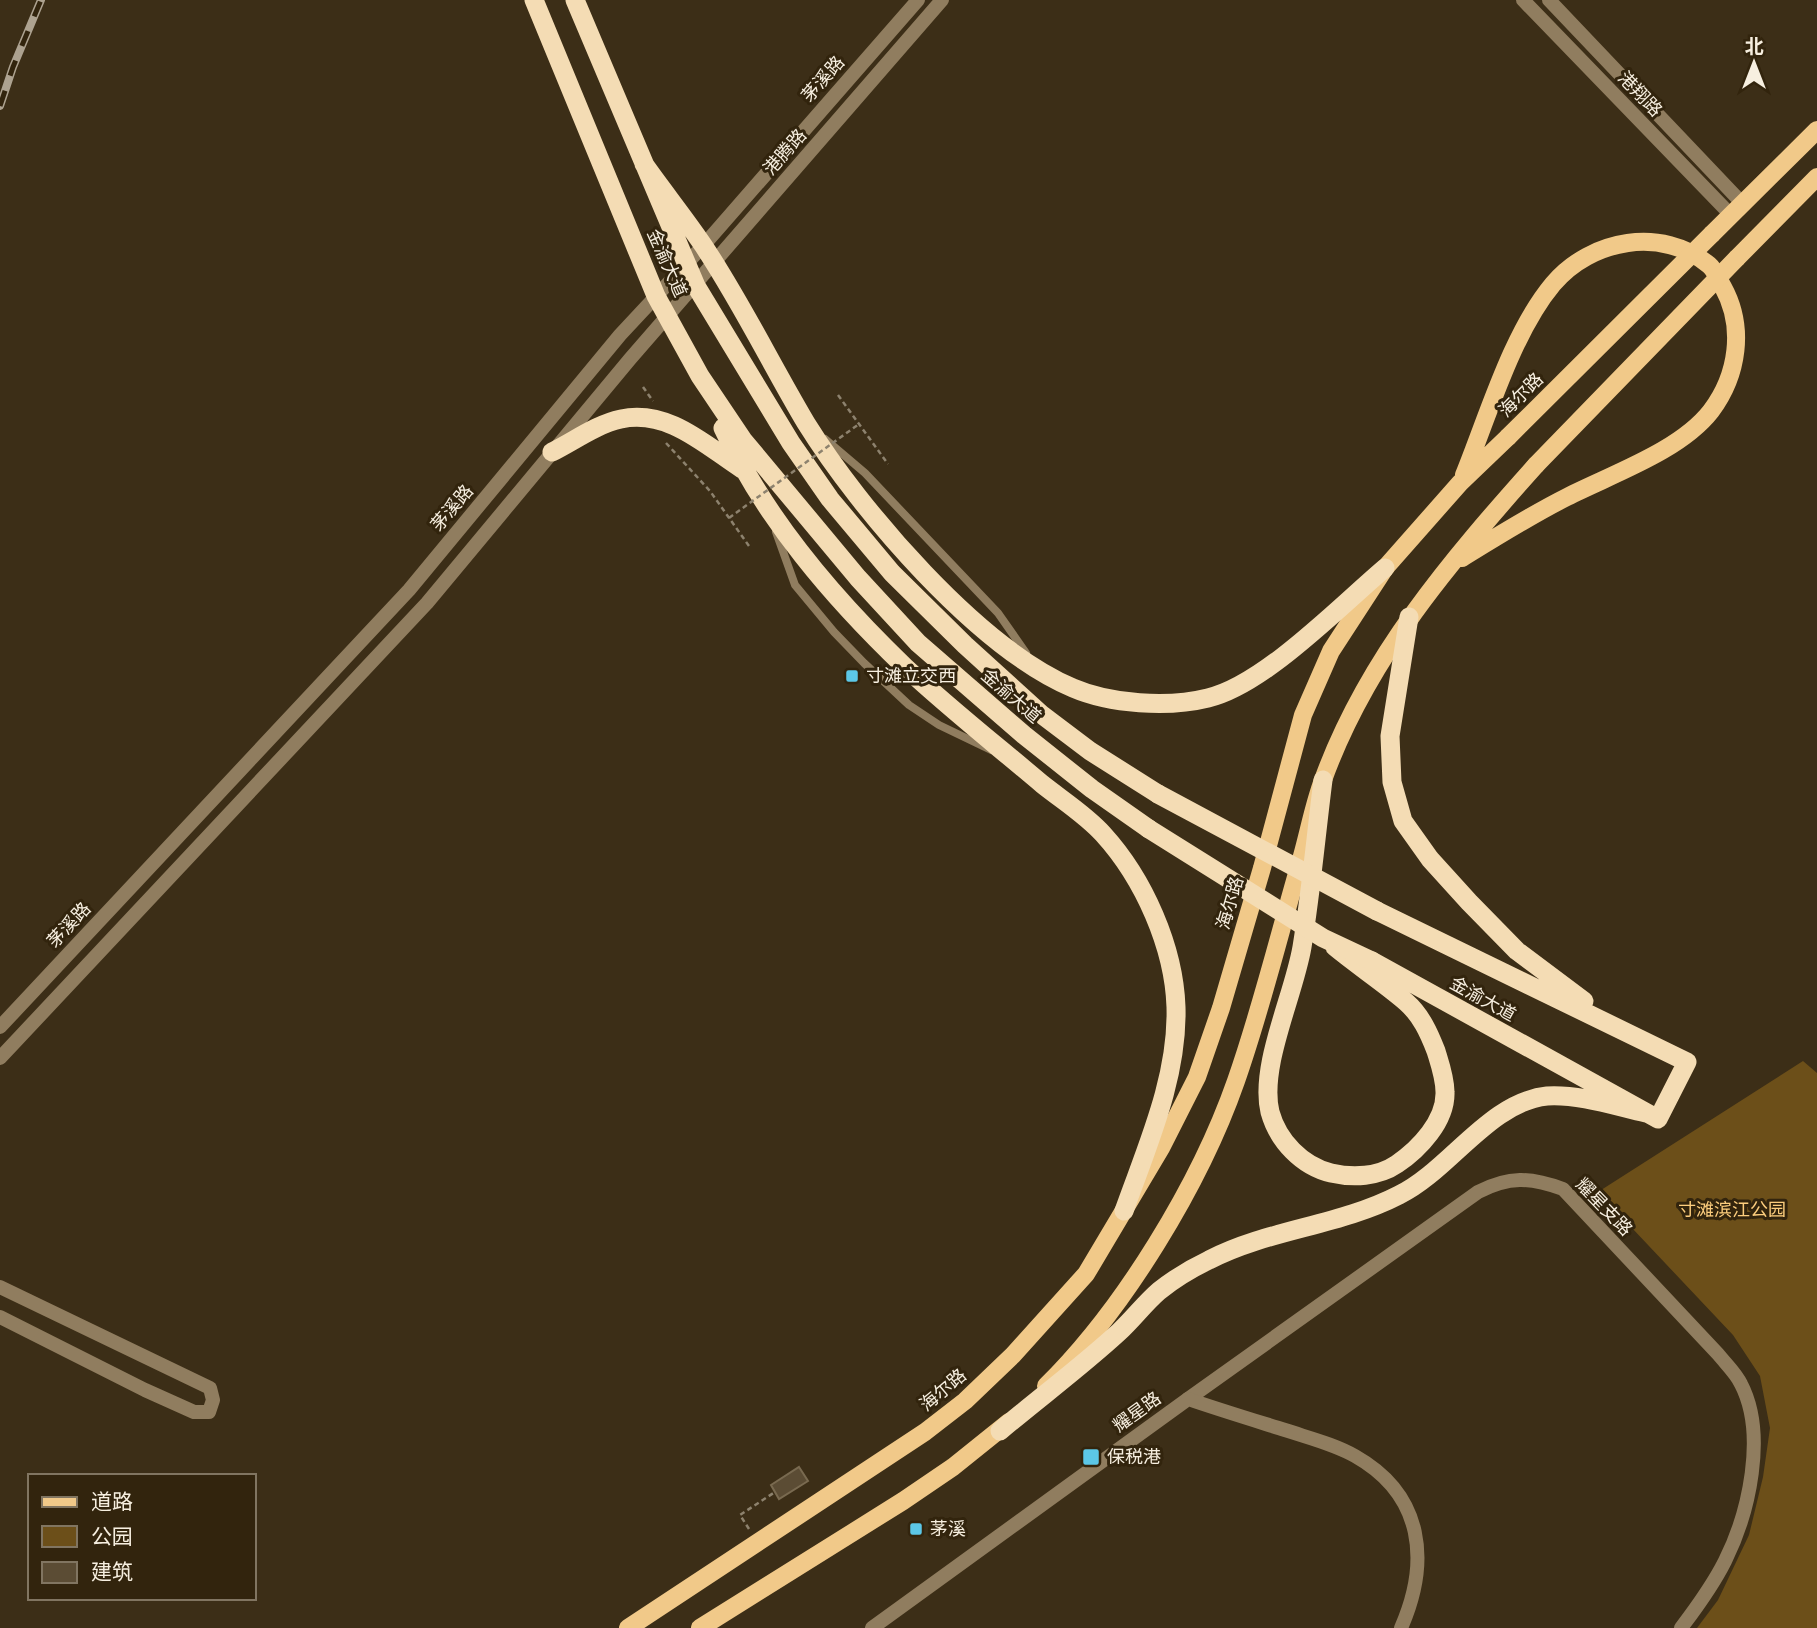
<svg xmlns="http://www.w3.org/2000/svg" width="1817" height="1628" font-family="Mulish,'Noto Sans SC',sans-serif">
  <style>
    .green { fill: #6c4f19 }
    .building { fill: #5b4c34; stroke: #796a50; stroke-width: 2 }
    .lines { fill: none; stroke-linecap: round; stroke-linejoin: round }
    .path { stroke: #8d826e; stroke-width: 2.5; stroke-dasharray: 5 3.5; stroke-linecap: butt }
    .service { stroke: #907d5f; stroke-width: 8 }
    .minor { stroke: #907d5f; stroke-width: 14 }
    .tertiary { stroke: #907d5f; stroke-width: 14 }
    .primary { stroke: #f1c989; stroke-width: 18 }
    .trunk { stroke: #f4dcb4; stroke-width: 19 }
    .rail-casing { stroke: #ada290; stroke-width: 8 }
    .rail { stroke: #32240d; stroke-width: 5; stroke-dasharray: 16; stroke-linecap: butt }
    .path-bridge { stroke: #8d826e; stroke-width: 2.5; stroke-dasharray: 5 3.5; stroke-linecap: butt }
    .primary-bridge { stroke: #f1c989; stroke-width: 18 }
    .trunk-bridge { stroke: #f4dcb4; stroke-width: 19 }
    .poi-dot { fill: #5cc7e7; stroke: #32240d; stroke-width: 2.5 }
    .labels { text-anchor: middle; stroke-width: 6; stroke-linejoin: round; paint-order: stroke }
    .street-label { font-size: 18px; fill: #f7efe0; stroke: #32240d }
    .poi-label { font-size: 18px; fill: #f7efe0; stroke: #32240d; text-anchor: start }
    .park-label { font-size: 18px; fill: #fccd7d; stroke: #32240d }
  </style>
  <rect width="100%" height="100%" fill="#3c2e17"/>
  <!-- green -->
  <path class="green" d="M1803,1061L1817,1073V1628H1697L1718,1600L1749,1535L1763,1477L1770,1428L1760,1376L1733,1335L1598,1192Z"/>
  <!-- building -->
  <path class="building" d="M799,1467L808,1481L779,1499L771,1485Z"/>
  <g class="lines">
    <!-- path -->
    <path class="path" d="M643,387L653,401
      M838,395L888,464
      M666,443L710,491L749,546
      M749,1529L740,1515L775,1492"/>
    <!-- service -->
    <path class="service" d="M825,439L865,473L998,613L1026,653
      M776,532L795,585L834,632L864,663L909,705L939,725L991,750"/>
    <!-- minor -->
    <path class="minor" d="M1523,0L1730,214
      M1549,0L1742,203
      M0,1027L409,590L620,335L703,246L918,0
      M0,1058L427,603L630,359L942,0
      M0,1287L210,1388L213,1400L209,1412H194L145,1390L0,1317
      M1188,1399L1478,1192C1509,1176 1530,1177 1563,1189L1718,1354C1726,1364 1736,1373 1741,1384C1767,1434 1749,1513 1725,1561C1713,1585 1697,1607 1681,1628"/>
    <!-- tertiary -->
    <path class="tertiary" d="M872,1628L1188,1399C1220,1410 1253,1420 1285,1430C1309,1438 1334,1444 1355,1456C1424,1495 1430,1562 1401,1628"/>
    <!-- primary -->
    <path class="primary" d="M1712,234L1817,130
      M1737,258L1817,177
      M1462,558C1496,537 1531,515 1567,497C1612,474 1680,451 1711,411C1738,375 1745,327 1723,287C1719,280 1715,270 1709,265C1662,226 1591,239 1553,284C1512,333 1488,416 1464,475
      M1046,1386C1124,1309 1200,1184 1236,1081C1262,1007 1280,931 1302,856C1309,831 1314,804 1323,780C1367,658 1452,559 1536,465
      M628,1628L925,1432L965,1401L1013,1355L1086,1274L1161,1148L1197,1077L1221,1008L1262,868L1303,715L1331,651L1385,568L1460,483L1508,437
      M700,1628L903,1501L953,1467L1009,1422"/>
    <!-- trunk -->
    <path class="trunk" d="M534,0L656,296L700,376L743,440L858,578L918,643L1024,735L1092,789L1149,829
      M575,0L696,286L791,443L830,499L892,573L965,645L1041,714L1090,751L1158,794
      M644,164C663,191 684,217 703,245C741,302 771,364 806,423C860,510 978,648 1073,688C1110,704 1168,708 1208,698C1264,685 1340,606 1385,568
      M723,428C765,519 833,598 905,667C949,708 996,745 1042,784C1062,800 1086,815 1103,834C1144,879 1174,947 1176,1007C1178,1078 1147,1146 1124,1211
      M552,452C574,441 597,424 621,419C668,409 705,445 742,469
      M1409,617L1390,736L1392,782L1403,821L1430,859L1469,902L1517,951L1584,1001
      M1323,780C1316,835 1311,892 1302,947C1294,995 1259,1066 1270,1112C1278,1141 1302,1166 1331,1173C1353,1178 1378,1177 1397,1164C1419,1149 1446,1121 1445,1092C1445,1078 1440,1064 1436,1051C1429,1033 1421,1015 1406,1002C1384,983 1358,966 1335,947
      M1372,961L1658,1119L1687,1062L1377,911
      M1000,1431C1039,1398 1081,1367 1119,1332C1133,1319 1145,1303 1159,1291C1174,1279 1192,1268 1209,1260C1269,1229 1339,1226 1399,1195C1450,1170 1489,1102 1547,1096C1579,1094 1615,1106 1646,1113"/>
    <defs>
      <path id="rail" d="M0,106L13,67L41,0"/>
    </defs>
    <!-- rail casing -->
    <use href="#rail" class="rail-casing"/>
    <!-- rail -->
    <use href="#rail" class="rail"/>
    <!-- path-bridge -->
    <path class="path-bridge" d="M729,518L859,424"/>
    <!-- primary-bridge -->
    <path class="primary-bridge" d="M1508,437L1712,234
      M1536,465L1737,258"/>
    <!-- trunk-bridge -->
    <path class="trunk-bridge" d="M1158,794L1377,911
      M1149,829L1323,938L1372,961"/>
  </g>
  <!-- markers -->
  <g class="poi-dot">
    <rect x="845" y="669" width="14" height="14" rx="3.5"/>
    <rect x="1082" y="1448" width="18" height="18" rx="3.5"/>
    <rect x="909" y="1522" width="14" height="14" rx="3.5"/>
  </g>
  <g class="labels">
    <!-- street labels -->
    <g class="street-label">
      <text transform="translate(823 79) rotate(-49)" y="6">茅溪路</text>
      <text transform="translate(1640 94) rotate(46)" y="6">港翔路</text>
      <text transform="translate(785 152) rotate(-49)" y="6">港腾路</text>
      <text transform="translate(667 263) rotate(66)" y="6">金渝大道</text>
      <text transform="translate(1521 395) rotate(-45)" y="6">海尔路</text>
      <text transform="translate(452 508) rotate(-50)" y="6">茅溪路</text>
      <text transform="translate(1011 696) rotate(41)" y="6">金渝大道</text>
      <text transform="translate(1230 903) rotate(-74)" y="6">海尔路</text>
      <text transform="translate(69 925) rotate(-47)" y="6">茅溪路</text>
      <text transform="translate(1483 999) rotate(29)" y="6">金渝大道</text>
      <text transform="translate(1604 1207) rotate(46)" y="6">耀星支路</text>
      <text transform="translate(943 1390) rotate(-40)" y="6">海尔路</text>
      <text transform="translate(1137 1412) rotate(-36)" y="6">耀星路</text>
    </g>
    <!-- poi labels -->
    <g class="poi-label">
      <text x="866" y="682">寸滩立交西</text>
      <text x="1107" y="1463">保税港</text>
      <text x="930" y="1535">茅溪</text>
    </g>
    <!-- park labels -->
    <g class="park-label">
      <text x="1732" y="1216">寸滩滨江公园</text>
    </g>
  </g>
  <!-- legend -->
  <rect x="28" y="1474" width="228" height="126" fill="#32240d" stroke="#817561" stroke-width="2"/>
  <rect x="42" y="1497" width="35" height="10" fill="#f1c989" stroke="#817561" stroke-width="2"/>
  <text x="91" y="1509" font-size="21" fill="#f7efe0">道路</text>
  <rect x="42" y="1526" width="35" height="21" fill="#6c4f19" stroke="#817561" stroke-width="2"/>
  <text x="91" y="1544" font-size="21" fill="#f7efe0">公园</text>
  <rect x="42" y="1562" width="35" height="21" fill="#5b4c34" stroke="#817561" stroke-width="2"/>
  <text x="91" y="1579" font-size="21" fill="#f7efe0">建筑</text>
  <!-- north arrow -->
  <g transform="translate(1754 63)" stroke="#32240d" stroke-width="5" paint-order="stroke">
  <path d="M0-5L12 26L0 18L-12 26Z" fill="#f7efe0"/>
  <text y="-10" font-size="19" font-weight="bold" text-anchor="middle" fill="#f7efe0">北</text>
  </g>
</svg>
